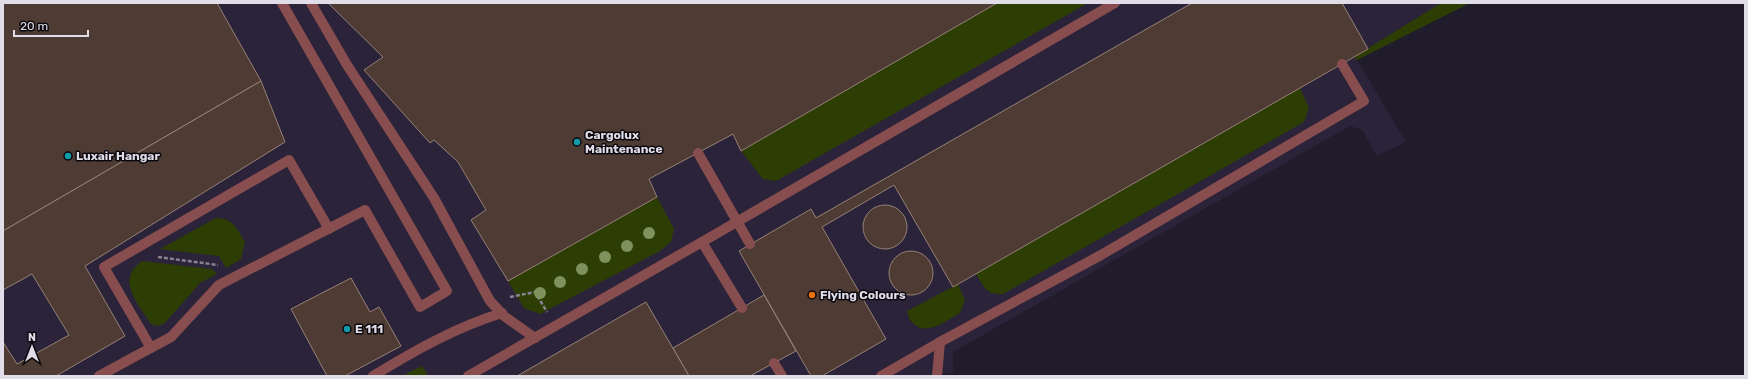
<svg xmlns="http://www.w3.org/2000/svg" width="1748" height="379" font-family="Rubik,sans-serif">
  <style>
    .built { fill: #2b2339 }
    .green { fill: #2d3e04 }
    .building { fill: #4e3b33; stroke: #968177 }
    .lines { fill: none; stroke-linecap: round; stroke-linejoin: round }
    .path { stroke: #878390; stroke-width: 2.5; stroke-dasharray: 4 2; stroke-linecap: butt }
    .lane { stroke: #884e4f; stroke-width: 10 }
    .street-bridge { stroke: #884e4f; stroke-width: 10 }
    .tree { fill: #7d925c }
    .culture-dot { fill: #0f9aa8; stroke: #0a080e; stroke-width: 1.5 }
    .food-dot { fill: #e8710a; stroke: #0a080e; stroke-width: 1.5 }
    .labels { text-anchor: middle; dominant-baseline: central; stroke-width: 3; stroke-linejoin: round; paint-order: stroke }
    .poi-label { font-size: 12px; font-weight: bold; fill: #e1dde8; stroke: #0a080e; text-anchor: start }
  </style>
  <rect width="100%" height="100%" fill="#211c2b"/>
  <path class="built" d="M3,3H1470L1357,60L1406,142L1377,156L1362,130L1350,126L953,352V372L925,376H3Z"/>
  <g class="green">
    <path d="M997,3H1088L776,181L763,179L741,151Z"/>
    <path d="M1441,3H1470L1357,60L1354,57Z"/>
    <path d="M1300,88L1309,108L1304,122L1003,294C987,295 984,287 976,274Z"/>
    <path d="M657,197L674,229L671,242L660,251L540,314L524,308L508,281Z"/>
    <path d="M216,218C234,219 236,227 245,242L241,259L226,268L219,256L160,249Z"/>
    <path d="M142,261L212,269L217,274L200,283L165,323L158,326L151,324C138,303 115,280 142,261Z"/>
    <path d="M958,284L965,300L960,313C947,320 926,338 912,322C909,320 908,314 907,311Z"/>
    <path d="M422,366L428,376H402Z"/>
  </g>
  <g class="building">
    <path d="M3,3H217L261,81L3,231Z"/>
    <path d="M328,3H997L741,151L733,134L649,179L657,197L508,281L471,220L486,210L458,162L434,140L430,143L364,70L383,57Z"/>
    <path d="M1192,3H1342L1368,49L953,287L894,185L822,227L886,339L822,376H811L739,251L811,209L816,218Z"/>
    <path d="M261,81L285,142L85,266L125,336L56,376H3V342L17,364L69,335L32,274L3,290V231Z"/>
    <circle cx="885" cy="227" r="22"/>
    <circle cx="911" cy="273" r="22"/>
    <path d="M351,278L370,312L379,307L401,346L345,376H327L291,309Z"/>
    <path d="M764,295L796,351L750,376H689L673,348Z"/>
    <path d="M646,302L689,376H517Z"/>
  </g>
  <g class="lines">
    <g class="path">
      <path d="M158,257L218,265"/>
      <path d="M510,297L535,292L547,312"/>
    </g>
    <g class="lane">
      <path d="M311,3L347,65L434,198L490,301L504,316L535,338"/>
      <path d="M742,308L702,242L1115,3"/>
      <path d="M151,348L104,267L289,160L329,229"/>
      <path d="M774,363L782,376"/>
      <path d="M99,376L171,337L219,285L365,210L420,307L447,291L282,3"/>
      <path d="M373,376C414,351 456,327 502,313"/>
      <path d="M468,376L702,242"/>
      <path d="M881,376L940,342L1101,255L1364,101L1342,64"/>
      <path d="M937,376L940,342"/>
    </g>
    <path class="street-bridge" d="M698,153L750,244"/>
  </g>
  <g class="tree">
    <circle cx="649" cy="233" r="6"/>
    <circle cx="627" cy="246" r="6"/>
    <circle cx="605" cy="257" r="6"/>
    <circle cx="582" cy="269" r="6"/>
    <circle cx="560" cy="282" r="6"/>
    <circle cx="540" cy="293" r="6"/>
  </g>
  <g class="culture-dot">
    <circle cx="577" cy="142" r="4"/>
    <circle cx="68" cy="156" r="4"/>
    <circle cx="347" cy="329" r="4"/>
  </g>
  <circle class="food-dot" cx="812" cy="295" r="4"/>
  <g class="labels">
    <g class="poi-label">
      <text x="585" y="135">Cargolux<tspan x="585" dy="14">Maintenance</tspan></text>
      <text x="76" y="156">Luxair Hangar</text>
      <text x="820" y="295">Flying Colours</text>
      <text x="355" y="329">E 111</text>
    </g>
  </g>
  <rect width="1748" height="379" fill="none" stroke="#e1dde8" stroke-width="8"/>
  <g transform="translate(32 347)" stroke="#0a080e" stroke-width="3" paint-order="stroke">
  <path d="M0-3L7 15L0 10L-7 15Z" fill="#e1dde8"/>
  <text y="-6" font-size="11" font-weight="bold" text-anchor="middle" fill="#e1dde8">N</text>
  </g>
  <path d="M14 30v6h74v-6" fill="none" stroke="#e1dde8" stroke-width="2"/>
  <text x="20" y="30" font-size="12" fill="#e1dde8" stroke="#0a080e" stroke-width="3" paint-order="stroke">20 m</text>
</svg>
